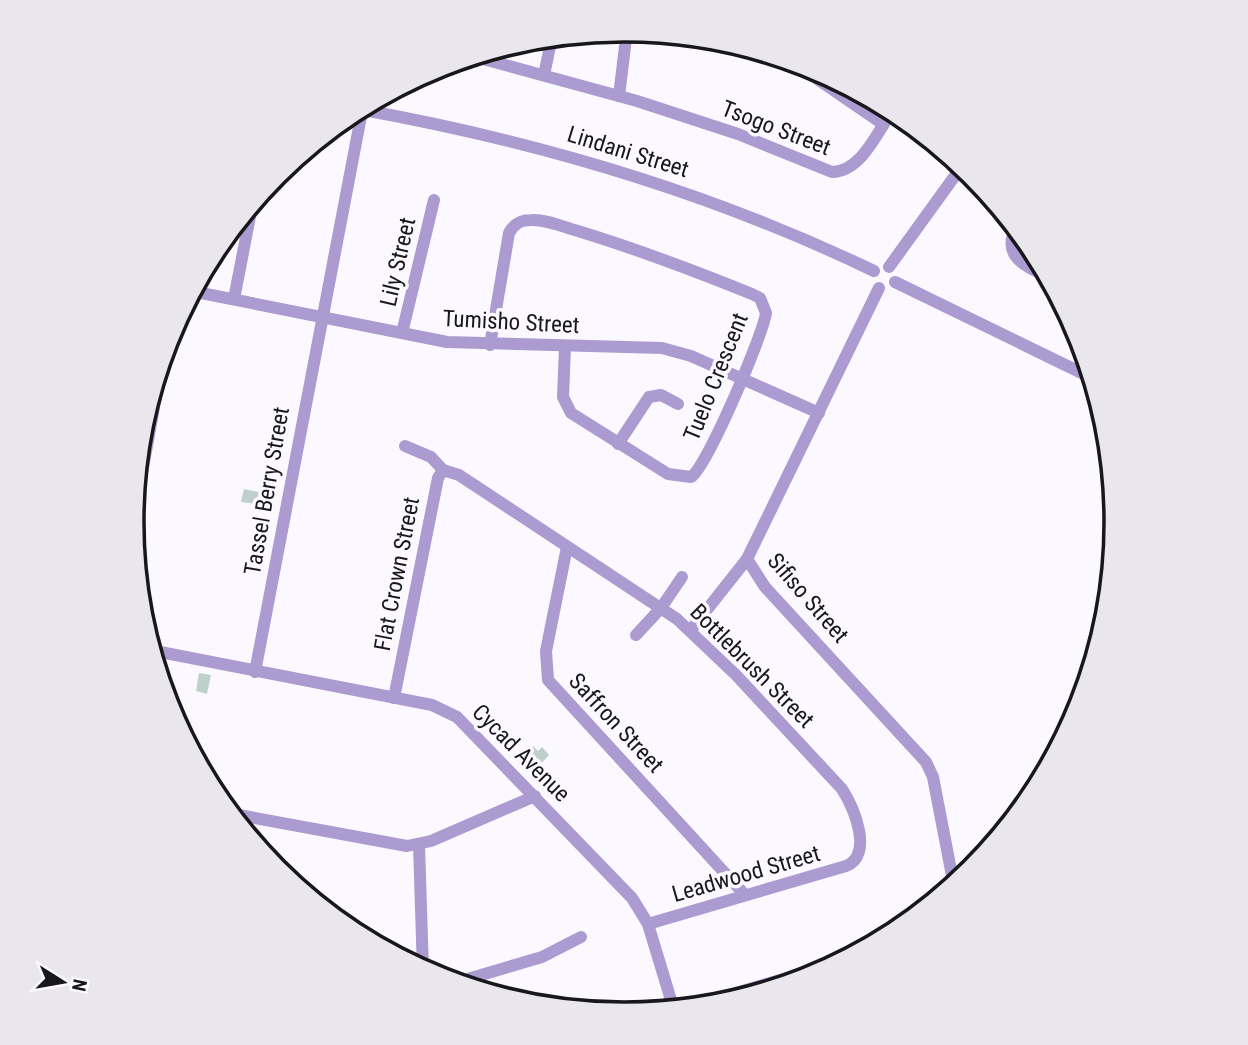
<svg xmlns="http://www.w3.org/2000/svg" width="1248" height="1045" font-family="'Roboto Condensed',sans-serif">
<rect width="100%" height="100%" fill="#fbf9ff"/>
<g fill="#bfcfca">
<path d="M244,489L259,492L256,504L241,502Z"/>
<path d="M199,673L211,675L207,694L196,691Z"/>
<path d="M533,746L538,751L542,747L549,755L536,769L523,756Z"/>
</g>
<g fill="none" stroke-linecap="round" stroke-linejoin="round">
<g stroke="#ab9bd0" stroke-width="12">
<path d="M472,56L637,101L738,134L832,172C862,171 877,132 893,110"/>
<path d="M791,61L883,124"/>
<path d="M544,75L552,37"/>
<path d="M619,96L627,30"/>
<path d="M358,109C537,141 710,192 874,271"/>
<path d="M1016,227C1001,257 1026,266 1049,278"/>
<path d="M889,267L962,166"/>
<path d="M895,282L1092,378"/>
<path d="M879,288L747,559L765,587L926,762L933,777L954,886"/>
<path d="M191,291L447,342L662,348L691,356L819,413"/>
<path d="M234,299L253,201"/>
<path d="M402,333L434,200"/>
<path d="M490,345L509,233C514,224 520,220 531,220C546,219 563,227 578,231C637,249 695,271 752,294L760,298L766,313C763,335 707,467 691,477L668,474L571,413L563,397L565,347"/>
<path d="M618,444L649,397L661,395L678,404"/>
<path d="M405,446L431,457L443,470"/>
<path d="M132,529L156,396L154,383"/>
<path d="M567,547L546,651L548,680L745,895"/>
<path d="M690,631L747,559"/>
<path d="M636,635L661,608L682,577"/>
<path d="M150,650L432,705L457,717L632,898L648,924L674,1010"/>
<path d="M255,672L363,106"/>
<path d="M394,698L438,478L443,470L459,475L677,619L736,675L842,789C854,808 874,855 846,866L648,924"/>
<path d="M228,813L407,846L431,841L535,796"/>
<path d="M419,845L423,971"/>
<path d="M454,983L542,957L581,937"/>
<path d="M677,1010L842,962"/>
</g>
</g>
<g text-anchor="middle" dominant-baseline="central" stroke-width="7" stroke-linejoin="round" paint-order="stroke">
<g font-size="23" fill="#18171b" stroke="#fbf9ff">
<text transform="translate(776 128) rotate(21)">Tsogo Street</text>
<text transform="translate(628 152) rotate(17)">Lindani Street</text>
<text transform="translate(398 262) rotate(-77)">Lily Street</text>
<text transform="translate(511 322) rotate(3)">Tumisho Street</text>
<text transform="translate(716 377) rotate(-68)">Tuelo Crescent</text>
<text transform="translate(267 491) rotate(-80)">Tassel Berry Street</text>
<text transform="translate(397 574) rotate(-79)">Flat Crown Street</text>
<text transform="translate(808 598) rotate(49)">Sifiso Street</text>
<text transform="translate(752 666) rotate(45)">Bottlebrush Street</text>
<text transform="translate(616 723) rotate(47)">Saffron Street</text>
<text transform="translate(521 753) rotate(45)">Cycad Avenue</text>
<text transform="translate(746 874) rotate(-16)">Leadwood Street</text>
</g>
</g>
<path d="M0 0H1248V1045H0ZM144 522a480 480 0 1 1 960 0a480 480 0 1 1-960 0Z" fill="#e9e7ed" fill-rule="evenodd"/>
<path fill="none" stroke="#18171b" stroke-width="3.5" d="M144 522a480 480 0 1 1 960 0a480 480 0 1 1-960 0Z"/>
<g transform="translate(63 982) rotate(101)" stroke="#fbf9ff" stroke-width="5" paint-order="stroke">
<path d="M0-5L12 26L0 18L-12 26Z" fill="#18171b"/>
<text y="-10" font-size="19" font-weight="bold" text-anchor="middle" fill="#18171b">N</text>
</g>
</svg>
